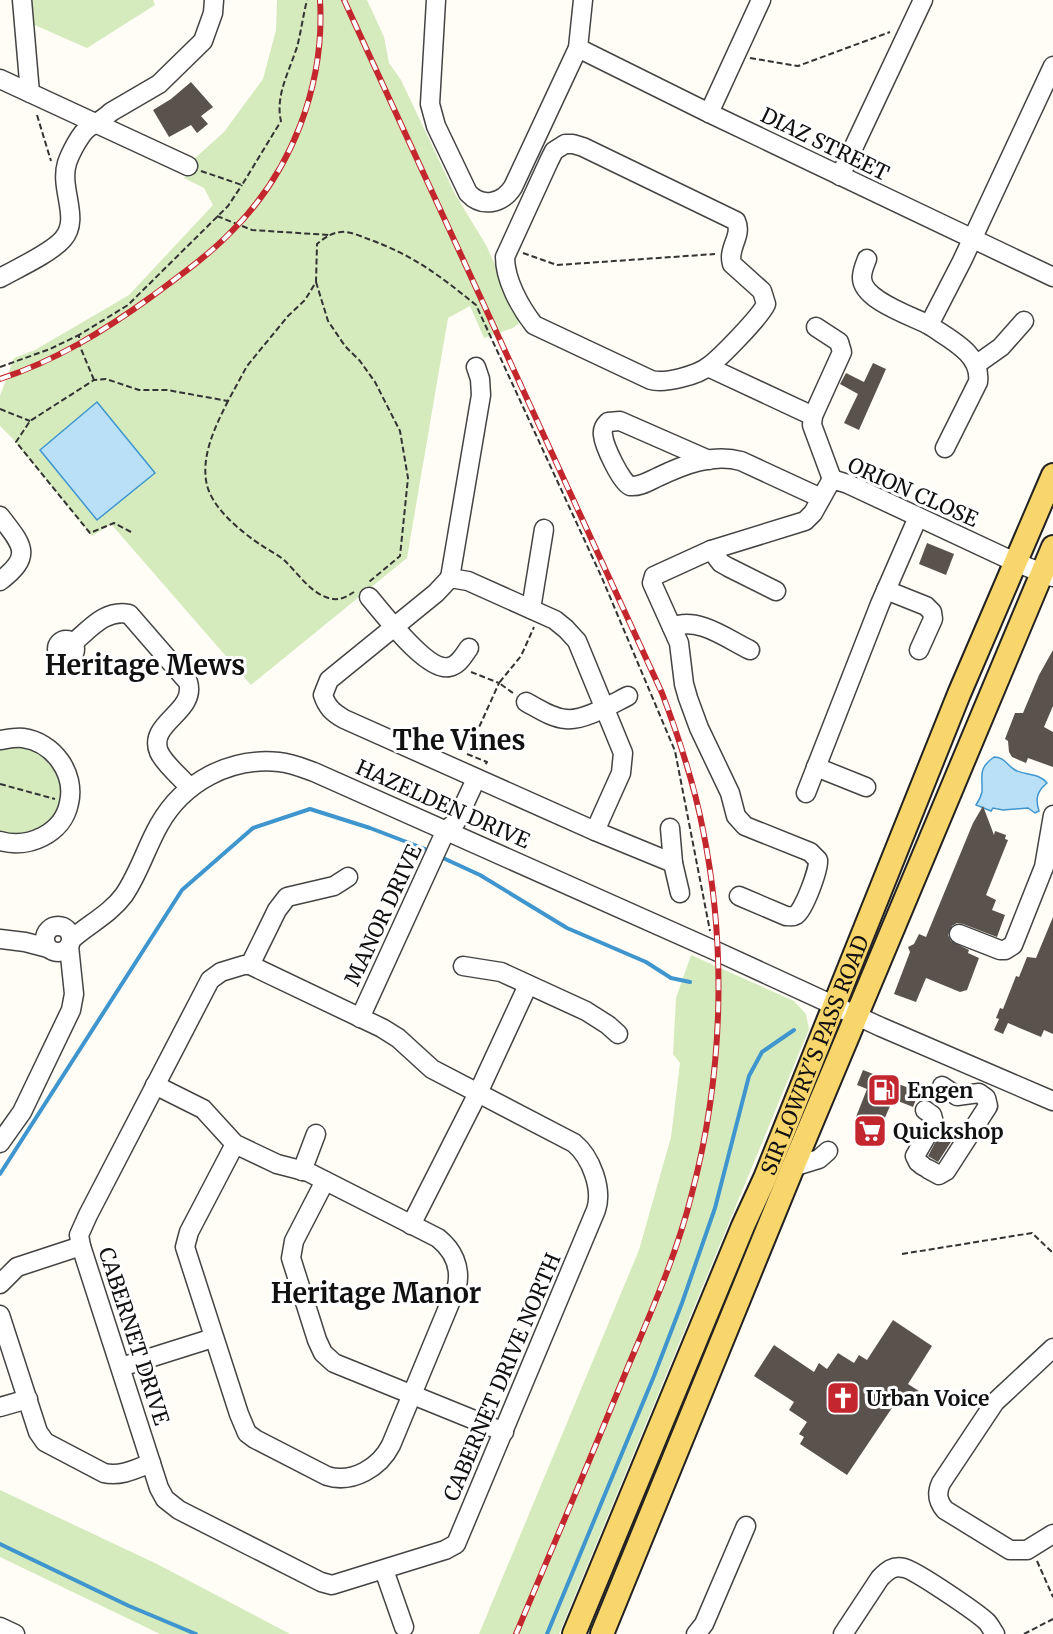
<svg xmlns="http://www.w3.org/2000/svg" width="1053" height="1634" font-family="Merriweather,serif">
<rect width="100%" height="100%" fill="#fffdf5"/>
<g fill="#d5ebbd">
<path d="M28,0H153L155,5L87,48L30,23Z"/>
<path d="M277,0H367L384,37L389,63L401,80L455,194L486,245L521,322L513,328L484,338L470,306L448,318L407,558L251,685L111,524L92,536L14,440L0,426V396L14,358L35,350L129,295L213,205L204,188L184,178L194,159L224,132L263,79L276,30Z"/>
<path d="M22,739L64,769L65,823L0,844V743Z"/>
<path d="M691,955L794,1001L806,1014L809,1029L559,1634H479L639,1250L671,1137L680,1063L673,1054L676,998Z"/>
<path d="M0,1490L157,1564L290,1634H160L0,1557Z"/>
</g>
<g fill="#b9e0f7" stroke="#3f96cf" stroke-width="1.5">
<path d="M97,402L155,473L97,520L40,450Z"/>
<path d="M994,757C1004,757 1007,765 1015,770C1026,776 1038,772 1047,783C1037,791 1035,799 1039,811L1035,813L1028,808L1003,810L993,808L991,811L976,805C978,802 981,796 982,792C983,776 977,769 994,757Z"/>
</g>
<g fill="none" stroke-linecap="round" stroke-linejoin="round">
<g stroke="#3f96cf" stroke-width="4">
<path d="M443,858L480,875L567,928L646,962L671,978L690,982"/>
<path d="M0,1174L182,890L253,828L310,809L370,828L425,849"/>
<path d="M0,1544L129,1606L196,1634"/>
<path d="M547,1634L654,1376L682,1303L715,1208L749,1076L762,1052L794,1030"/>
</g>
</g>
<g fill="#5a524d">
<path d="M191,82L213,107L201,116L208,124L197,133L191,125L169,137L153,110L171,99Z"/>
<path d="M873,363L886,369L859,430L844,423L858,394L840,384L846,373L864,382Z"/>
<path d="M927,543L954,554L946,575L919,564Z"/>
<path d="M1053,650V706L1044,727L1053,732V767L1028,758L1026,763L1012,757L1009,752L1008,741L1005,739L1015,713H1023L1039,675Z"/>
<path d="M983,806L994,835L995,831L1006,835L1005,839L1008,840L986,895L996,900L992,910L1005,915L997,937L963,924L957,923L952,926L948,935L951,941L969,950L968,953L979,958L967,990L960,992L926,978L916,1002L894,994L910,952L908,947L914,944L919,934L926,937L973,823Z"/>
<path d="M1053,917V1034L1044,1030L1041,1037L1008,1023L1003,1034L994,1030L999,1019L996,1018L1000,1008L1003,1009L1016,976L1019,977L1027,957L1036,958Z"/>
<path d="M863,1070L919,1092L913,1107L893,1099L881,1127L856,1117L867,1089L857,1085Z"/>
<path d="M944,1126L956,1134L938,1162L928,1156Z"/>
<path d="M893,1320L932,1346L908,1384L922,1393L916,1402L902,1393L847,1475L800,1444L804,1437L799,1434L807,1422L789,1410L794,1402L754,1376L774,1345L814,1372L819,1363L827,1369L838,1353L854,1363L859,1355L867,1360Z"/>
</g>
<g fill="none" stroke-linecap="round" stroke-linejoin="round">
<defs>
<g id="minor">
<path d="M22,0L30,93"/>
<path d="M436,0L430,104L436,126L468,193C482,208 502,204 513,187L578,48L583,0"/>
<path d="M578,48L709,113L1053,277"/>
<path d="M0,79L188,166"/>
<path d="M709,113L761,0"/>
<path d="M565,144H573L583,147L736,221C743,236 727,248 732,264L762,291L766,304C761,316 721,357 709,366C698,375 665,384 651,380L534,325C520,307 505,280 505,257L549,161L554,151Z"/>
<path d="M840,176L923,0"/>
<path d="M867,259C865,264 862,271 862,277C861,300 912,316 929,325"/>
<path d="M0,278C16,269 51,253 63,239C81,219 59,189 67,163C70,154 80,134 88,128C96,123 104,119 111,112L159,84L203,41L213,13L214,0"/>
<path d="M816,327L839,342L842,352L813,416L812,425L832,479"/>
<path d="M977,364L1001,347L1024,321"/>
<path d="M708,367L813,416"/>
<path d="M945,448L978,382C982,354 949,339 929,325L962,261L1053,66"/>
<path d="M709,460L620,421L608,422C604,426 602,429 603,435C604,446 621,482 630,486C640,487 649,481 658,477C683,465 713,453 741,461L821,498"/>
<path d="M0,516C22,545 34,555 0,581"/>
<path d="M711,550L721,563L728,567L776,591"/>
<path d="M450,578L468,581L555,620L566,629L577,641L623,753L621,773L595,831L344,719C332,712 327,707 323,695L329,680L436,593Z"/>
<path d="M450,578L481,395L480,379L476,367"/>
<path d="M886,590L926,606L932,612L933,619L919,650"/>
<path d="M369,597C383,613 427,672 449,667C459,665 463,656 469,648"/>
<path d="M531,609L544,529"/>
<path d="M672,627C698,616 727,639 750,650"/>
<circle cx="66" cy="649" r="9"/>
<path d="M73,643C90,629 105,609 129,614L188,682C197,712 147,723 159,752C165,765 181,777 190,788"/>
<path d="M526,702C539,709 552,718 566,719C584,721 612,704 628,696"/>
<path d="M0,740C7,739 16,737 23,738C53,742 76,773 69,803C63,834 28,849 0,841"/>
<path d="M816,767L866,787"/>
<path d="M806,793L880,604L918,517"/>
<path d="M670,828L673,863"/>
<path d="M595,831L673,863L680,893"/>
<path d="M739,896L786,916C791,916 793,917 796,915C804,910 819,869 818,860L810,852L745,826L736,816L730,793L699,728L688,698L684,684L679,643L652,583L654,576L711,550L805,521L813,513L832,479L848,484L1017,563L1053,577"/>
<circle cx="58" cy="939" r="13"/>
<path d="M959,934L1000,950H1005L1013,945L1044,867L1053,815"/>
<path d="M0,939L25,942L48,948"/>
<path d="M72,939C89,924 110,914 124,895C139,873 146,848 159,825C183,782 230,757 279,762C291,763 303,768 314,772L718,952L881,1027L1053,1101"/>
<path d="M244,965H250L382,1028L398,1038L432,1069L574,1143C591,1157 603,1189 596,1210L456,1544L445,1550L332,1585L321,1582L179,1510L165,1499L159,1488L81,1246L79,1235L88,1215L210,980L221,972Z"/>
<path d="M250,965L277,910L287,897L334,886L348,877"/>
<path d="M463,966L501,972L586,1011L608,1025L618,1034"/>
<path d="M360,1018L446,830L456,822L476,779"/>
<path d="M155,1085L203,1109L235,1144L277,1164L308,1172L438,1238C453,1250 461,1267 457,1286L391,1445C380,1467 353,1484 327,1476L255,1439L247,1433L239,1414L185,1247L189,1232L235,1144"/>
<path d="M0,1143L22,1112L71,1010L74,994L69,946"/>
<path d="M923,1166L918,1162L915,1156L934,1123L932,1115L925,1110"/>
<path d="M793,1167L819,1159L828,1151"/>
<path d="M928,1169L939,1175L946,1171L988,1106L986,1098L979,1093L957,1096L942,1086"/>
<path d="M302,1171L316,1134"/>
<path d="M325,1181L294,1241L291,1258L317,1340L323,1353L334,1363L504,1432"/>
<path d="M411,1225L478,1093L528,985"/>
<path d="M0,1284L17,1267L81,1246"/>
<path d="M0,1315L38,1432L45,1442L104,1473C120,1477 136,1469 151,1463"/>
<path d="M1053,1348L995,1402L941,1483C936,1494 938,1502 945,1510L1010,1550H1027L1053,1534"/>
<path d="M121,1367L213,1338"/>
<path d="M0,1407L28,1399"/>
<path d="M384,1570L404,1627"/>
<path d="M0,1627L15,1634"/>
<path d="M696,1634L704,1624L746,1526"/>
<path d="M843,1634L880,1578C887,1571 893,1565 904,1568C915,1570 978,1613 987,1622C990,1625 992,1630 995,1634"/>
</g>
<g id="major">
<path id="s1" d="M574,1634L743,1226L765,1178L959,694L1053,475"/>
<path d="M602,1634L793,1167L1053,547"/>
</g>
</defs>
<use href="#minor" stroke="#444" stroke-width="21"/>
<use href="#major" stroke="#222" stroke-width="26"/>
<g stroke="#333" stroke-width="2" stroke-dasharray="6 3" stroke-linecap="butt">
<path d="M750,58L798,66L890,32"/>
<path d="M37,115L51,161"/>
<path d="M201,171L242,185L281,121C275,96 289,72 297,47C301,32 303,16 307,0"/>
<path d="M217,216L252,230L329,235"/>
<path d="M523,253L557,265L715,254"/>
<path d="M316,282L328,321L345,346L360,361L375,382L400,431L408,478L400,556L369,582"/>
<path d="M0,367L50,349L79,335"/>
<path d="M94,380L79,344V335L128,305L228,206L242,185"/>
<path d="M228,401C216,425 202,453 206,480C209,506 240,531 261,545C268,550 277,554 284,560C298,573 312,596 333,599C341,600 348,596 354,592"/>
<path d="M0,409L30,421"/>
<path d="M131,532L114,523L90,533L16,442L30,421L94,380L106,379L139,390H167L228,401L247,366L288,316L305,300L316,282L317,244C324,238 331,233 341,232C350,231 360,236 368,239C413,255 439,275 476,305L602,578L675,751L710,931"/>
<path d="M471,672L499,683L467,754L487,762L485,765"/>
<path d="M513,693L499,683L521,656L534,627"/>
<path d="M0,784L55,799"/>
<path d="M902,1254L1032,1233L1053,1253"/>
<path d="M1037,1561L1053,1597"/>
<path d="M1024,1634L1053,1619"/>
</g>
<use href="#minor" stroke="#fff" stroke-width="18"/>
<use href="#major" stroke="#f9d66b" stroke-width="22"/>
<defs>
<g id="rail">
<path d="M344,0L662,693C679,738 694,783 703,830C727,949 723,1075 692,1193C677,1254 651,1312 627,1369C591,1458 553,1546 516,1634"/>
<path d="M0,379C55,361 104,331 151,297C179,276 208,256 232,231C292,171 325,85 320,0"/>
</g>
</defs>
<use href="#rail" stroke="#c4262e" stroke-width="6"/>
<use href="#rail" stroke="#fff" stroke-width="4" stroke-dasharray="11" stroke-linecap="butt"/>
</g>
<defs>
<symbol id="fuel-square" viewBox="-11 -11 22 22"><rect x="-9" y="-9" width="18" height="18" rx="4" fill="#c4262e" stroke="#fff"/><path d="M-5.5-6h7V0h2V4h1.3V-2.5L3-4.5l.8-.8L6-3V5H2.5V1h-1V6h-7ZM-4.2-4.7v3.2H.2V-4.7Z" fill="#fff"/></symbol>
<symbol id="supermarket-square" viewBox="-11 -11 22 22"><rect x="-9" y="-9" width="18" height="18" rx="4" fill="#c4262e" stroke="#fff"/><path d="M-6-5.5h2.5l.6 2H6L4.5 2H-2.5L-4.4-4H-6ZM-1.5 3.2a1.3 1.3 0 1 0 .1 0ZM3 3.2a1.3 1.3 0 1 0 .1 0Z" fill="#fff"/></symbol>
<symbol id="church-square" viewBox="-11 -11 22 22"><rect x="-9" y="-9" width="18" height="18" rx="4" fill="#c4262e" stroke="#fff"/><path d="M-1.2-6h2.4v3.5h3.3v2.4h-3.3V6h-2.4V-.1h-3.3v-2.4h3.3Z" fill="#fff"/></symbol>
</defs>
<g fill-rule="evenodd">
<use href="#fuel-square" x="865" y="1071" width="38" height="38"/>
<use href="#supermarket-square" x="851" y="1112" width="38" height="38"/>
<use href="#church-square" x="824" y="1379" width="38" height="38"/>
</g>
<g text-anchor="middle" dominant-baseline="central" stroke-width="6" stroke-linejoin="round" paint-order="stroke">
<g font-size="21" fill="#111" stroke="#fff">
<text transform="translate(825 144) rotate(26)">DIAZ STREET</text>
<text transform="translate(913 492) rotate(24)">ORION CLOSE</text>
<text transform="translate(443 804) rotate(24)">HAZELDEN DRIVE</text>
<text transform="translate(383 915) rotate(-65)">MANOR DRIVE</text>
<text stroke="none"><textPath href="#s1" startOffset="627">SIR LOWRY'S PASS ROAD</textPath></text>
<text transform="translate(134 1336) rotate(72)">CABERNET DRIVE</text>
<text transform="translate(502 1377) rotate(-67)">CABERNET DRIVE NORTH</text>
</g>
<g font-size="21" font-weight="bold" fill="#111" stroke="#fff" text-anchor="start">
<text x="907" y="1090">Engen</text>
<text x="893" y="1131">Quickshop</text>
<text x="866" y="1398">Urban Voice</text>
</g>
<g font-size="27" font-weight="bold" fill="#111" stroke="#fff">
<text x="145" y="665">Heritage Mews</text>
<text x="459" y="740">The Vines</text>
<text x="376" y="1293">Heritage Manor</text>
</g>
</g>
</svg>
